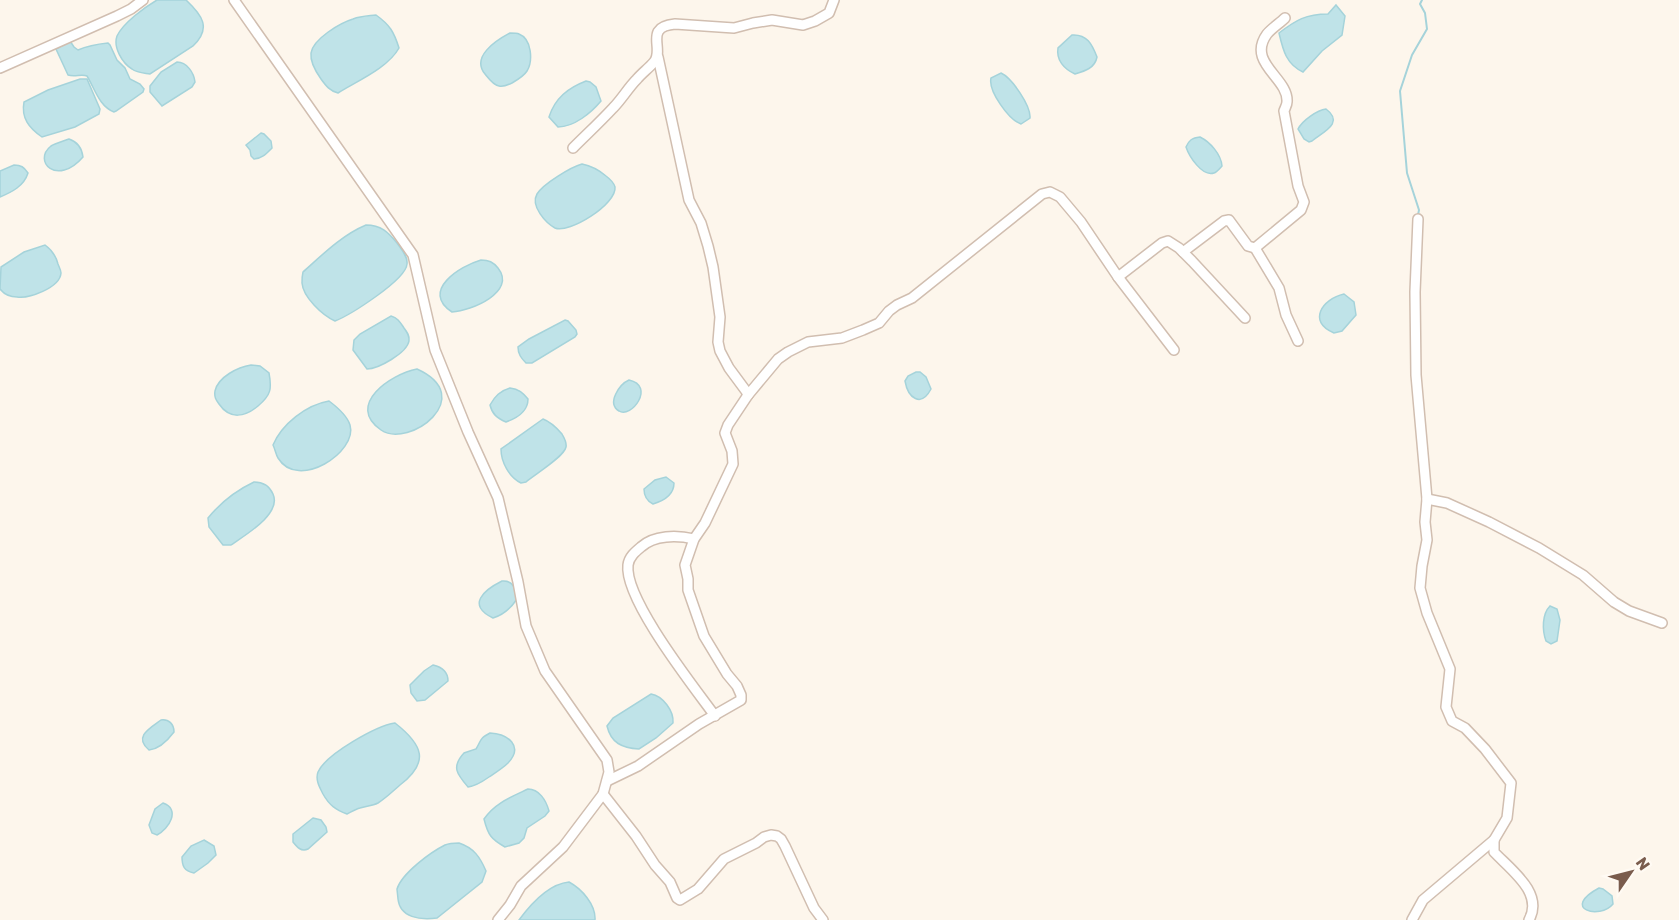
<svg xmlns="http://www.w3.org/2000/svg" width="1679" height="920" font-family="Rubik,sans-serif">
<rect width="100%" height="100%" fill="#fdf6ec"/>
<g fill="#bfe3e8" stroke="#a5d3da" stroke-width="1.5">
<path d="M157,0H186C202,15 212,28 193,46L150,74C144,73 137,73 132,69C122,63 113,47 117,36C123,23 145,7 157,0Z"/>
<path d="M1336,5L1345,16L1342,35L1322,51L1303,72C1286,64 1283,50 1279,33C1296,20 1306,14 1328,14Z"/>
<path d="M376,15C390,25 394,32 399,48C388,68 357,81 338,93C330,91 326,86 321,79C316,72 310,62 311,53C313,39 340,23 353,19C361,16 368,16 376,15Z"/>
<path d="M510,33C511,33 517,33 519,34C532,39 533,61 527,71C524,76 517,80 512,83C508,85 504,87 499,86C493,85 489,79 485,74C471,57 495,41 510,33Z"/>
<path d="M1072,35C1087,34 1092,44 1097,57C1095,68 1085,71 1075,74C1064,69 1056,60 1058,48Z"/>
<path d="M70,41L74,47L78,50C87,46 98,44 108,43L110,45L117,60L125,68L130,79L140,84L144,89L143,92L116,111L114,112C99,106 95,89 87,76C82,74 74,77 68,75L56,49Z"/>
<path d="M177,62C187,62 194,73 195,82L192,87L162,106L150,92V86L161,72Z"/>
<path d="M1001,73C1012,78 1031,106 1030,118L1021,124C1009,120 988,91 991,78Z"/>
<path d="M80,79H87L100,109L99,114L75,127L42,137C29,128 21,118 24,102L48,90Z"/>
<path d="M586,81L590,82L596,87L601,101C591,113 574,127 558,127L549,117C555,98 568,88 586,81Z"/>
<path d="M1326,109C1345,123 1323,132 1312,141L1309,142L1304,139L1298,129C1302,121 1317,110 1326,109Z"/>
<path d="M261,133L264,134L271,141L272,148C267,153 262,159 254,159L251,156L250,150L246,145Z"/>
<path d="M1200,137C1210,142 1221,154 1222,166C1220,168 1217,172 1214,173C1202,177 1189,156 1186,147C1189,140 1192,138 1200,137Z"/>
<path d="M69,139C78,142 82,149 83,157C57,187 32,161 51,146C56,143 64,141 69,139Z"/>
<path d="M582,164C592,166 599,170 606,176C610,179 614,183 615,187C617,204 569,234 555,228C546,223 530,206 537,194C543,184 571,167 582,164Z"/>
<path d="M14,165C21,165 24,167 28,173C24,186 12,192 0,197V171Z"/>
<path d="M366,225C381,225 388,232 397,243C401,249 408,256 407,264C406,280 350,315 335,321C322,315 303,297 302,283C302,279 302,276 303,272C322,255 342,235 366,225Z"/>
<path d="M45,245C52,250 56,256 58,264C59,267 61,270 61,273C60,288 28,299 17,297C10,297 4,294 0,289L1,267L24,252Z"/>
<path d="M481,260C489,260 493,262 498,268C517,292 471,311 452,312C420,291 460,266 481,260Z"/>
<path d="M1344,294L1354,302L1356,315L1342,331L1334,333C1307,322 1322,299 1344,294Z"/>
<path d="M391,316C398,318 400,322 404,328C407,332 410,336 409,341C407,353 378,369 367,369L353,350L354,340L360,334Z"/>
<path d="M565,320L568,321L576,330L577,334L575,337L532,363H526C521,358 518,354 518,347L529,339Z"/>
<path d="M251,365L260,366L269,373C272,389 271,395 258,406C245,417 230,420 219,404C216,400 214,397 215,391C218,377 238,367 251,365Z"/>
<path d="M417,369C479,397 409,449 381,430C345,405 391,374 417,369Z"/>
<path d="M916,372H920L926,377L931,389C921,408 908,398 905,381L908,376Z"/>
<path d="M629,380C656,386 631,419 619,411C606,403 620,384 629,380Z"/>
<path d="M510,388C519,389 523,393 528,399C528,412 517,418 506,422C497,418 492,414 490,405C495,396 500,391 510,388Z"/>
<path d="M329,401C337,407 347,415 350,425C358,452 298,491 278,458C276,455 275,449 273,445C282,424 306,405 329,401Z"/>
<path d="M543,419C551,422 556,427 562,434C564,438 567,442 566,447C564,457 534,475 526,482L521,483C509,477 501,462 501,449Z"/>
<path d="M666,477L674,483C674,495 663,501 653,504C647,501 644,496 644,489L655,480Z"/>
<path d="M254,482C262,482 269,485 273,494C282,514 245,535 231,545H223L209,527L208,518C221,502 235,491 254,482Z"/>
<path d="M502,581C514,580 516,590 517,599C511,608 503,615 493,618C466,605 484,590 502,581Z"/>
<path d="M1550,606L1557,609L1560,620L1557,641L1551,644L1546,641C1542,630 1542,614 1550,606Z"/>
<path d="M433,665C442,667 448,672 448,681L425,700L417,701L411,693L410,685L424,671Z"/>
<path d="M651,694C663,696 674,711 673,723L656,738L639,749C622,748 611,743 607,726L613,718Z"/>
<path d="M161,720C169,719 174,724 174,732C168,740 159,749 149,750C133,737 150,728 161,720Z"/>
<path d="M395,723C423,745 430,762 400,785C393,791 386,798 378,803C372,806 366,806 360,808C356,809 351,812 347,814C336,810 329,805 323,794C320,788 315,780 318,772C326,754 376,726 395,723Z"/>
<path d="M490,733C508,734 524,746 508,763C503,768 495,773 489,777C482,782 476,786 468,787C457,774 451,767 464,753L476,749C482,739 479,739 490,733Z"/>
<path d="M528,789C539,789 546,800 549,811L545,816L527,828L524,838L519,843L505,847C491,839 488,835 484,819C495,803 511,797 528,789Z"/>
<path d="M163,803C181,809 169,829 157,835L152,833L149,825L155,809Z"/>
<path d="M313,818L321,820L326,827L327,832L308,849C301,852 297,847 293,842V834Z"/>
<path d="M204,840L214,846L216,855L208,863L194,873C184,871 182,866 182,857L191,846Z"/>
<path d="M459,843C474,848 480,857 486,871L482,882L437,918C420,920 400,918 398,899C398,898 397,890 397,889C402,873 431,852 445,845C450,843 454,843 459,843Z"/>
<path d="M569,882C582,889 596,905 595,920H519C530,905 549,884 569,882Z"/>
<path d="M1599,888L1603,889L1612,896L1613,904C1600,920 1560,909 1599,888Z"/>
</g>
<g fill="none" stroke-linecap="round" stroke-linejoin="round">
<path stroke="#a5d3da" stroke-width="2" d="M1418,215L1419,210L1407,173L1400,91L1412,55L1427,29L1425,13L1420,4L1422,0"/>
<defs>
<g id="minor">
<path d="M234,0L413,255L435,350L468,432L498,498L518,582L526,626L545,671L607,760L609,772L603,794L563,847L521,886L510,905L498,920"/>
<path d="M0,68L117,16L131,9L143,0"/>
<path d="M573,148C586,135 600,122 613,108C622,99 628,88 637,79C642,73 649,68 654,62C665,49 643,27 675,24L734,28L753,23L772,20L803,25L815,21L829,13L834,0"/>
<path d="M1255,248L1279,288L1286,315L1298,341"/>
<path d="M1183,252L1224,221L1229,220L1248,246L1255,248L1301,210L1304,202L1298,186L1284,111C1285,108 1287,105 1287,102C1289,78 1246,63 1267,34C1272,28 1280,23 1285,18"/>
<path d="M1118,277L1162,243L1168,241L1179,248L1192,261L1245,318"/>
<path d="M748,395L778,359L788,352L808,342L842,338L863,330L879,323L889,311L897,305L912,298L1042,194L1050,192L1060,197L1081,222L1118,277L1174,350"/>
<path d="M1427,499L1447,503L1489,522L1539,548L1583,575L1614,602L1629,611L1662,623"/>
<path d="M694,539C677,535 654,535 641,547C635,552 629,557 628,565C624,599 694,687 715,716"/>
<path d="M607,781L638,766L699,724L741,700V695L737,686L727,674L704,636L688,590V579L685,565L694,539L705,523L733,464L732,451L725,433L728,425L748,395L746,391L729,368L720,351L718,342L720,317L713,267L708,246L701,223L689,200L658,57"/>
<path d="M603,794L636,836L655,865L670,882L677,898L680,900L698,889L724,859L756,843L764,837L771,835L777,836L781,839L785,846L814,908L823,920"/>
<path d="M1494,840V852C1511,870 1544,893 1529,920"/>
<path d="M1412,920L1423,900L1494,840L1507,818L1511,783L1485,749L1465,728L1452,721L1446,707L1450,669L1427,613L1420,588L1422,566L1427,540L1425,522L1427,499L1416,375L1415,292L1418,219"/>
</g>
</defs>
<use href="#minor" stroke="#d1beb0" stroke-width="12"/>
<use href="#minor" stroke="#fff" stroke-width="9"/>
</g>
<g transform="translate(1631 872) rotate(55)" stroke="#fffaf3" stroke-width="4.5" paint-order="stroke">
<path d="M0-4.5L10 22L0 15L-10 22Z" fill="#7a5c4d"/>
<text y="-9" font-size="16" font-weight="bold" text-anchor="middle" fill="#7a5c4d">N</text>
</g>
</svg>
